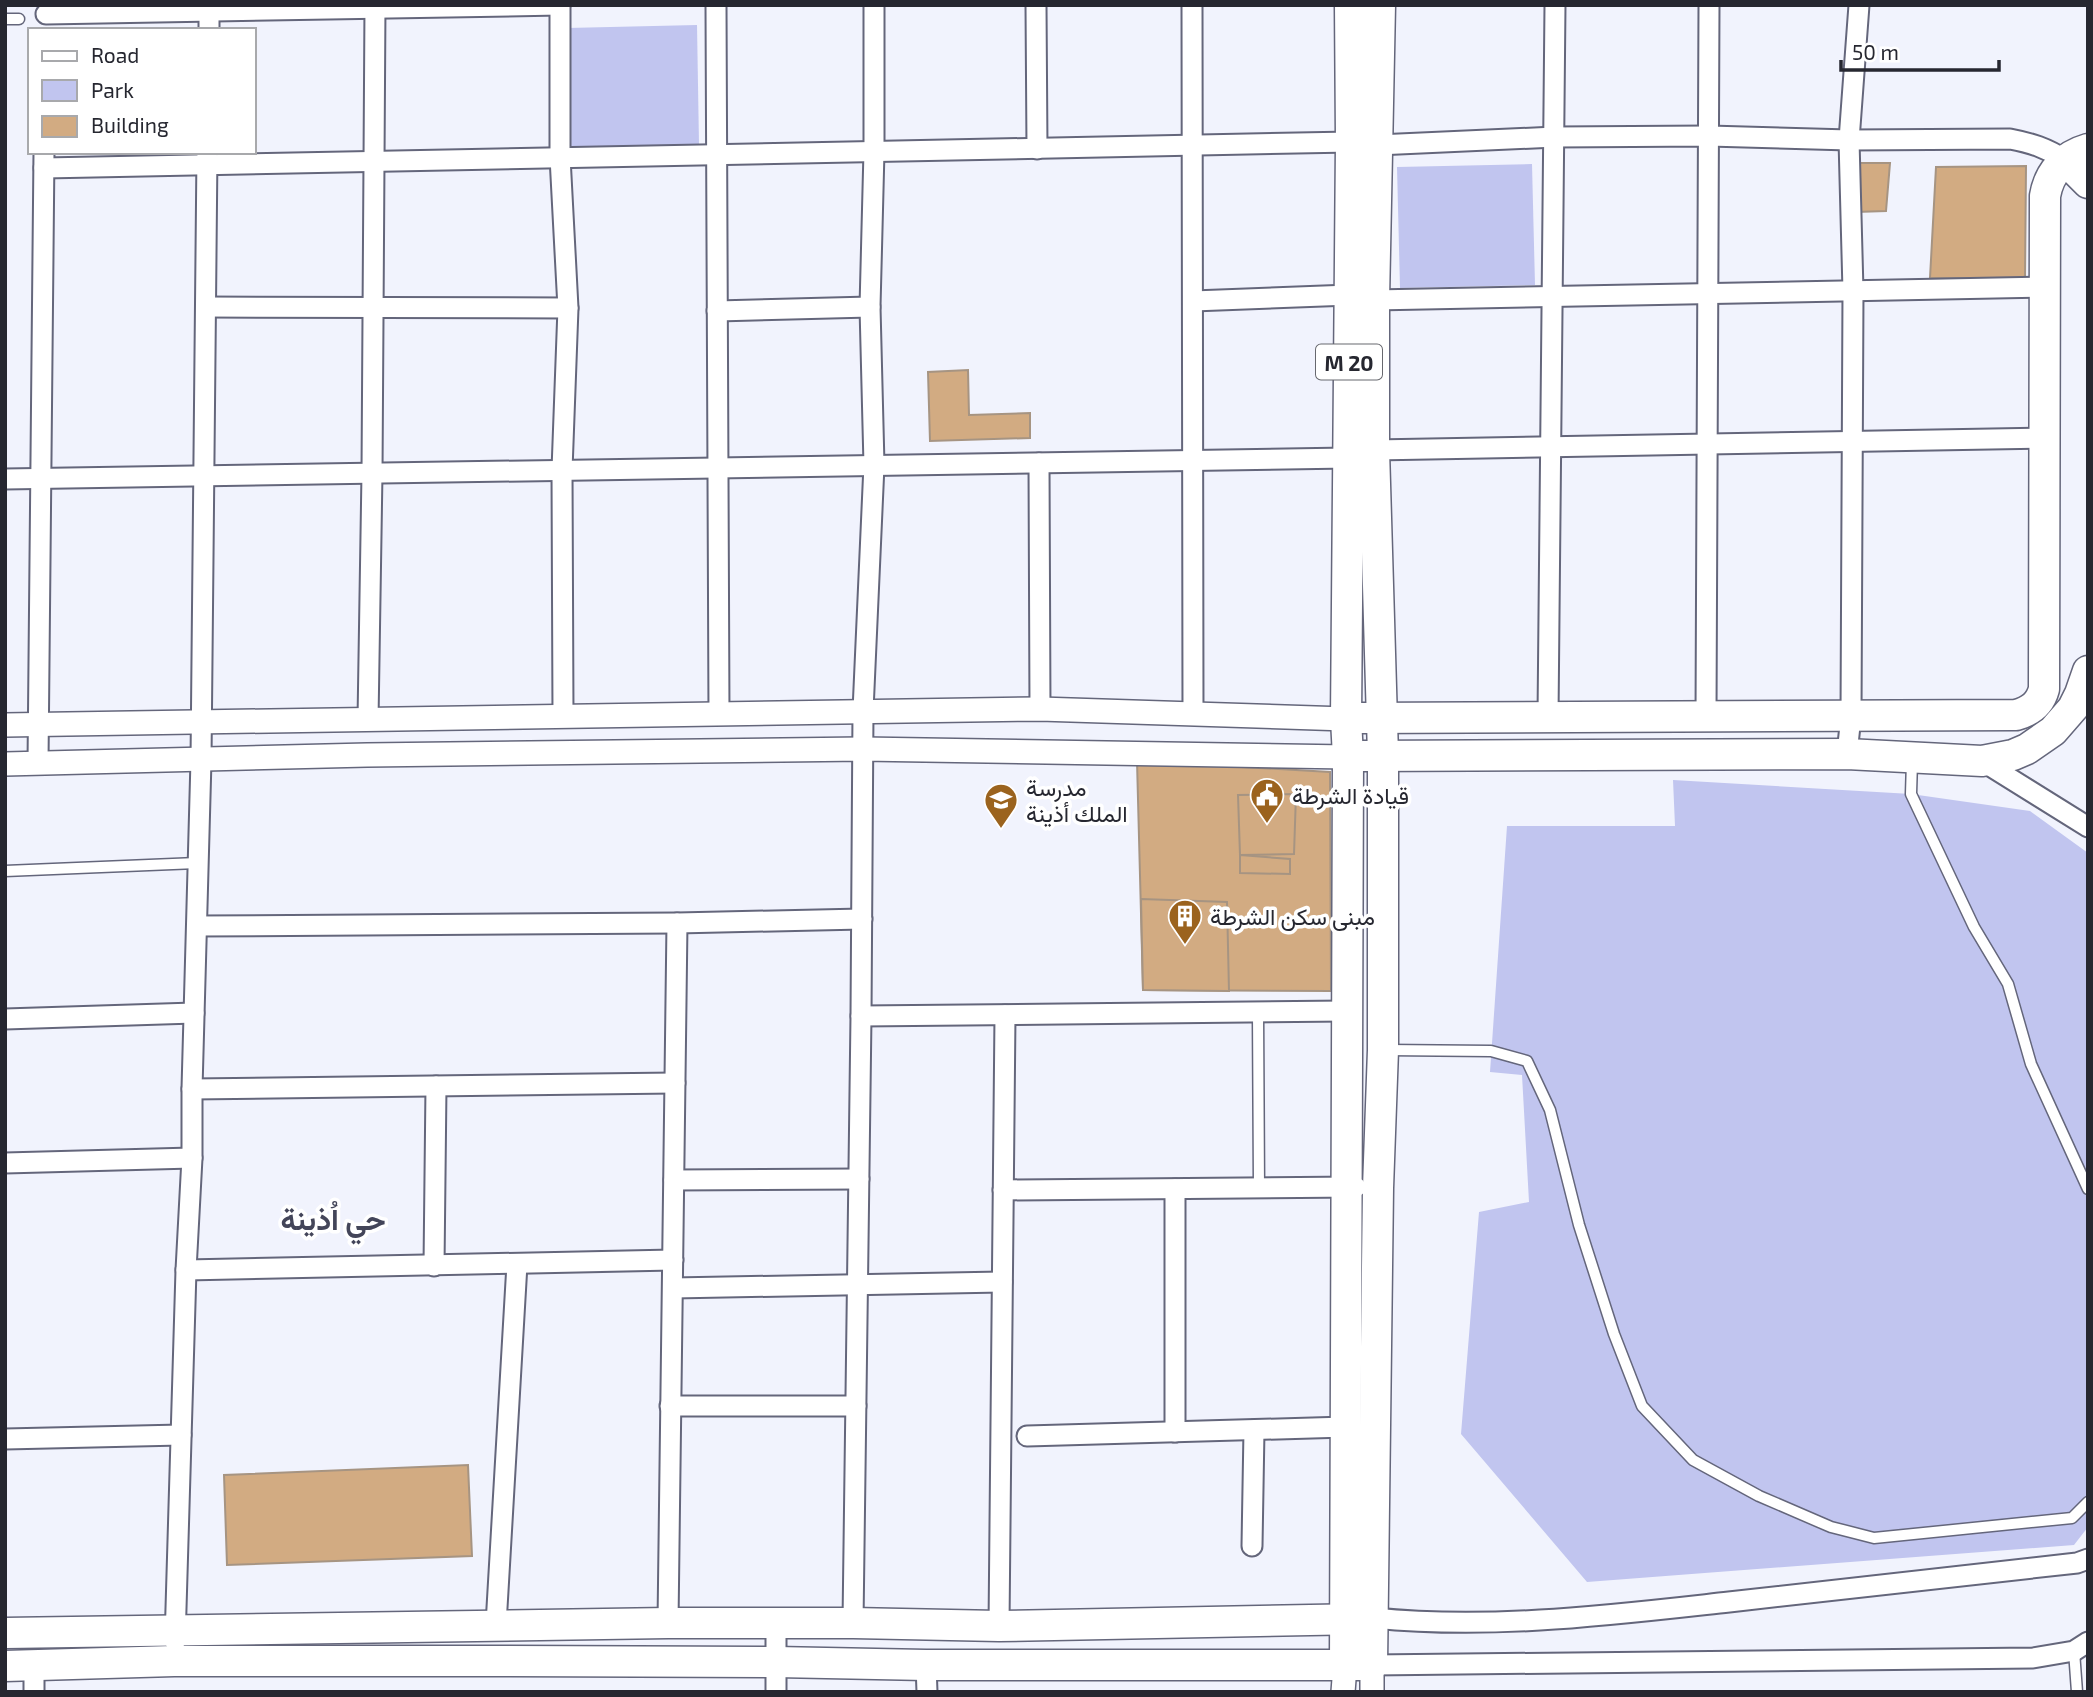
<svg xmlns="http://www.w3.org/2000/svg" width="2093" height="1697" font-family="'Exo 2',Vazirmatn,sans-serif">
<rect width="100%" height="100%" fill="#f1f3fd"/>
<g fill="#c1c5ef">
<path d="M697,25L699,145L569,148L567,28Z"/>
<path d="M1532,164L1535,285L1400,288L1397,167Z"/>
<path d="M1673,780L1911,794L2030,811L2088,853V1527L2074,1545L1587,1582L1461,1434L1479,1212L1529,1202L1522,1075L1490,1072L1507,826H1675Z"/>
</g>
<g fill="#d2ab82" stroke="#a69482" stroke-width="2">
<path d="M1857,163H1890L1886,211L1856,212Z"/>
<path d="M2026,166L2025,279L1930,278L1936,167Z"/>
<path d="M968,370L969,415L1030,413V438L930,441L928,372Z"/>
<path d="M1137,761L1330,772L1331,991L1143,990Z"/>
<path d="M1296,794L1294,854L1240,855L1238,795Z"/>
<path d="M1240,855L1290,859V874L1240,873Z"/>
<path d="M1141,899L1227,902L1229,991L1143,990Z"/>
<path d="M468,1465L472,1556L227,1565L224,1475Z"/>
</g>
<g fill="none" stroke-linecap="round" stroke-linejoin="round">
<defs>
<g id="service">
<path d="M5,19H19"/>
<path d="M1912,761L1911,794L1974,927L2008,984L2031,1064L2088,1189"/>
<path d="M5,871L197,863"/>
<path d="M1258,1013L1259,1188"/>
<path d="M1386,1050L1491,1051L1527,1061L1550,1110L1579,1225L1614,1334L1642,1406L1693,1460L1759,1496L1831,1527L1874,1538L2072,1518L2088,1502"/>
<path d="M2074,1651L2077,1692"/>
</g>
<g id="minor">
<path d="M560,5V157L568,308L562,470L563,716"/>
<path d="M716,5L719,713"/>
<path d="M1036,5L1037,149"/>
<path d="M1192,5L1193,714"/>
<path d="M46,14L560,5"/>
<path d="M209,30V5"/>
<path d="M1377,145L1555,137L1709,136L1849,140L2010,139C2031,143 2047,148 2065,160"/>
<path d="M44,168L1351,142"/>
<path d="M1374,300L2045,287"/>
<path d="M1193,301L1350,295"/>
<path d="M206,307L568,308"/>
<path d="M717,311L870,307"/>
<path d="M1374,450L2045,438"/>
<path d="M1039,463L1040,709"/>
<path d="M5,479L1348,458"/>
<path d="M1706,716L1709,5"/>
<path d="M1548,717L1555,5"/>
<path d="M368,720L372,473L375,5"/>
<path d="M1847,754L1851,716L1853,291L1849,140L1859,5"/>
<path d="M1982,761L2088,827"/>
<path d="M38,763L44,152"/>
<path d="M197,926L677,923L862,919"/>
<path d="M861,1016L1346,1011"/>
<path d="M5,1019L194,1013"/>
<path d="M192,1089L675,1083"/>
<path d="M5,1163L192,1158"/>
<path d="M674,1180L859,1179"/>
<path d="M1003,1190L1356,1187"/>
<path d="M434,1266L436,1086"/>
<path d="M186,1270L673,1260"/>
<path d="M673,1288L1002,1282"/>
<path d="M670,1406H856"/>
<path d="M1175,1432V1189"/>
<path d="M1027,1436L1346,1427"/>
<path d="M5,1439L181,1435"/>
<path d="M1252,1546L1254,1430"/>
<path d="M1374,1618C1492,1630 1611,1615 1729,1602C1845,1589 1961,1576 2077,1563L2088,1559"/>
<path d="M668,1623L677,923"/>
<path d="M853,1623L861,1016L863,711L874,465L870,307L874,151V5"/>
<path d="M496,1625L517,1264"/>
<path d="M776,1625V1692"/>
<path d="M999,1626L1005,1015"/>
<path d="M175,1642L186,1270L192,1158V1089L201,760L207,152"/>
<path d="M926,1665L927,1692"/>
<path d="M1372,1665L2033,1658L2074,1651L2088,1642"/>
<path d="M34,1692V1666"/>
</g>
<g id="tertiary">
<path d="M5,725L1040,709L1346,719"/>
<path d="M5,764L367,755L863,749L1348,757"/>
<path d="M1372,1665V1692"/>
<path d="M1343,1692L1345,1666"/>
</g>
<g id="primary">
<path d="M2065,160L2088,183"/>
<path d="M1361,718L2016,715C2031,711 2040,704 2044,689L2045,196C2049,172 2064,156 2088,149"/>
<path d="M1363,756L1847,754L1982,761L2013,755L2027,749L2053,731L2073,708L2080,694L2088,671"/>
<path d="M5,1633L668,1623H853L999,1626L1364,1619"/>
<path d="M5,1666L174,1661H510L776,1662L926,1665H1372L1378,1188L1383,1050V755L1374,450V300L1380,5"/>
<path d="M1345,1666L1348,757L1346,719L1351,142L1350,5"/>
</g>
</defs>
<use href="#service" stroke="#64667b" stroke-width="13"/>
<use href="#minor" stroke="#64667b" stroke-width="23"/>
<use href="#tertiary" stroke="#64667b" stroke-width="26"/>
<use href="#primary" stroke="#64667b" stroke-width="33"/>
<use href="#service" stroke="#fff" stroke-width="10"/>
<use href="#minor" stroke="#fff" stroke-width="19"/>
<use href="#tertiary" stroke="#fff" stroke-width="23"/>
<use href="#primary" stroke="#fff" stroke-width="30"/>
</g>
<defs>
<symbol id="civic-pin" viewBox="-11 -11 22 30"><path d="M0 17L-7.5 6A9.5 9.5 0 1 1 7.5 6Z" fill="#9b631e" stroke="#fff"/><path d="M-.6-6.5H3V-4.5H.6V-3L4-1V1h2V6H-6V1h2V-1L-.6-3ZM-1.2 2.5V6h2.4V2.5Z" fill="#fff"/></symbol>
<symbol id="school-pin" viewBox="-11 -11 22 30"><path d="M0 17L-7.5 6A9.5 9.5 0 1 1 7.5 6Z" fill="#9b631e" stroke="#fff"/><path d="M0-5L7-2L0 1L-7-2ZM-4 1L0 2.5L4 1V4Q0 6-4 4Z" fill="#fff"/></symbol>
<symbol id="building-pin" viewBox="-11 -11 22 30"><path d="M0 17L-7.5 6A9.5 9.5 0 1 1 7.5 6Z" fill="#9b631e" stroke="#fff"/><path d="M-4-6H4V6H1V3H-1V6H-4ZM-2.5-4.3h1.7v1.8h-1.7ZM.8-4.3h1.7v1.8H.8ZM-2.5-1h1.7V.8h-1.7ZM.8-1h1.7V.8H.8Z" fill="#fff"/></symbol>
</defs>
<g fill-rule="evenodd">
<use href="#civic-pin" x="1248" y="776" width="38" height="52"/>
<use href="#school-pin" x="982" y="781" width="38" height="52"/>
<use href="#building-pin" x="1166" y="897" width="38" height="52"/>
</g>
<g text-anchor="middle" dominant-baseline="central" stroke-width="7" stroke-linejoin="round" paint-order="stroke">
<rect fill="#fff" stroke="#67686e" stroke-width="2" x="1316" y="344.5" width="66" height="35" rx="5"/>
<g font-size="21" font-weight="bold" fill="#262730">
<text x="1349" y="362">M 20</text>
</g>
<g font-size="23" fill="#262730" stroke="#fff" text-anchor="start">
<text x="1026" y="787">مدرسة<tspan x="1026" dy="26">الملك أذينة</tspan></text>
<text x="1292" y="795">قيادة الشرطة</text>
<text x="1210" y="916">مبنى سكن الشرطة</text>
</g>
<g font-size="30" font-weight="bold" fill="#434559" stroke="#fff">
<text x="333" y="1218">حي اُذينة</text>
</g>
</g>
<rect width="2093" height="1697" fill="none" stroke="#262730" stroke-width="14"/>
<rect x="28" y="28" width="228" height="126" fill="#ffffff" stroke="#a8a9ac" stroke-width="2"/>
<rect x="42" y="51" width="35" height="10" fill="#ffffff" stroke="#a8a9ac" stroke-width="2"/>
<text x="91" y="63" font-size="21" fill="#262730">Road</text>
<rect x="42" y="80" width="35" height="21" fill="#c1c5ef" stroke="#a8a9ac" stroke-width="2"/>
<text x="91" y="98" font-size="21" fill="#262730">Park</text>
<rect x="42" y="116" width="35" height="21" fill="#d2ab82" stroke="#a8a9ac" stroke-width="2"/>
<text x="91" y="133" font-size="21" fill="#262730">Building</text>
<path d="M1841 60v10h158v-10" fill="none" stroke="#262730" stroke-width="3.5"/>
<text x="1852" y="60" font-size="21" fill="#262730" stroke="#ffffff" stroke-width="5" paint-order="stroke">50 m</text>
</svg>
